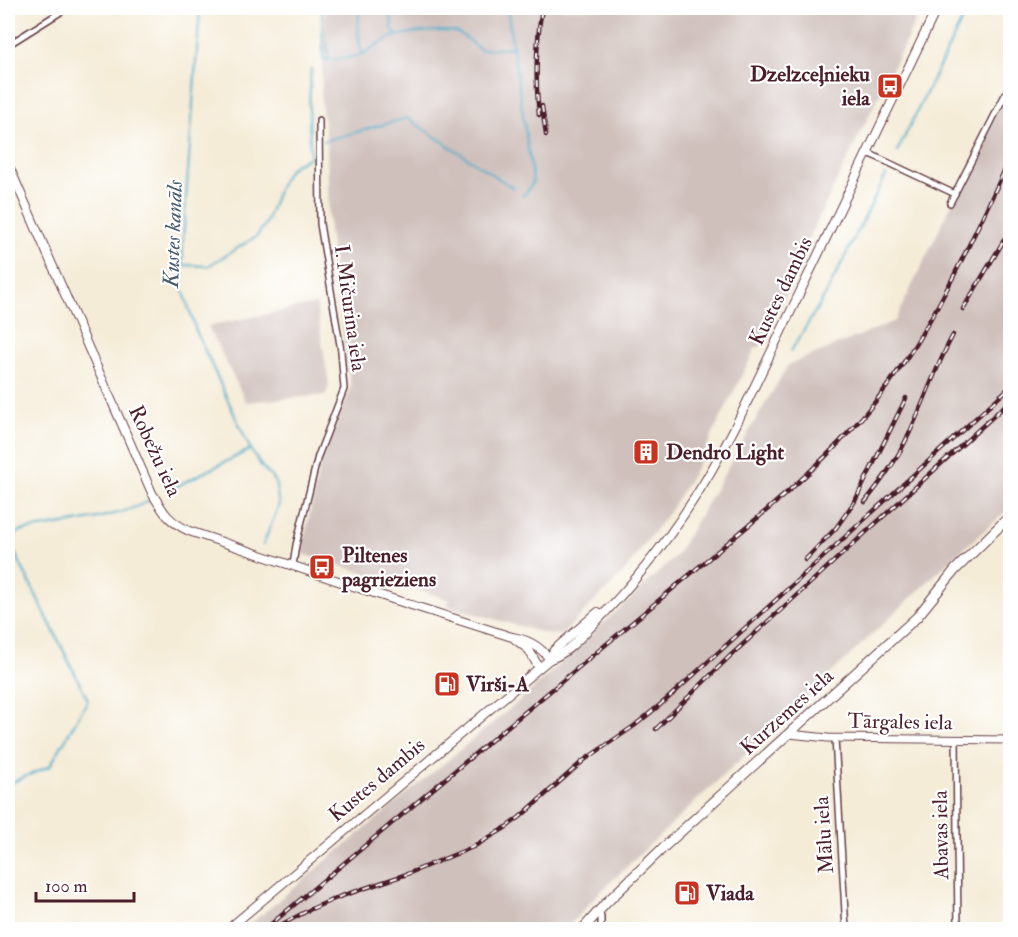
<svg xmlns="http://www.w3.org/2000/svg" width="1018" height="937" font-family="'IM FELL Double Pica',serif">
<rect width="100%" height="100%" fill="#fff"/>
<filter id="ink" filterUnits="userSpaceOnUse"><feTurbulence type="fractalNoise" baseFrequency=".0167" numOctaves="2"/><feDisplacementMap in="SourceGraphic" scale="12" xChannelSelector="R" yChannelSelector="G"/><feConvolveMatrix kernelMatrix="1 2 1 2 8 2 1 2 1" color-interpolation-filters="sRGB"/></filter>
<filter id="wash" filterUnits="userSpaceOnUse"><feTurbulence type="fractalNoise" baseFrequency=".008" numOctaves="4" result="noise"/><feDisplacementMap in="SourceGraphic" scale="24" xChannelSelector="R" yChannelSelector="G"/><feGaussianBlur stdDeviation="1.35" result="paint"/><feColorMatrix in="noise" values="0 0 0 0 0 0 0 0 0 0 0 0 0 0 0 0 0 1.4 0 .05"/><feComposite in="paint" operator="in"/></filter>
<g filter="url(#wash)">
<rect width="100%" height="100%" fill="#f5ecd8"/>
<g fill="#cfc0bb">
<path d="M325,8H925L924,9L922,8L799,258L803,260L760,347H756L695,470L671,509L624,572L561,635L558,634L551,635L447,606L450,600L300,553L304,540L322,456L351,388L329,231L327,145L321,101Z"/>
<path d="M1010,83V508L955,556L598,894L566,929L243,930L525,696L676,556L788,365L895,321Z"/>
<path d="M316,304L329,385L326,395L246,402L208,326Z"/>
</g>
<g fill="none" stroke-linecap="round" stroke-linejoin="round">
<g stroke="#47a9c7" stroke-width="2">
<path d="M200,8L183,240L182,286L196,331L242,431L252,452L262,467L275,481L279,505L263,545"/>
<path d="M322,8L323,59L324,60C335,59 346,59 357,56C369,52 378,43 390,38C401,33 442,29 455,32C467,35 472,46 482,50L513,47"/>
<path d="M359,8C359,22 356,42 363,54"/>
<path d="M390,8L392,29L396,35"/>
<path d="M507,8L533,182L524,196L522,195"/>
<path d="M327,43L328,60"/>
<path d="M324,141L407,118L513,188"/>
<path d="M897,152L968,8"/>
<path d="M181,265L208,266L257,236L266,223L280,185L288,171L294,165L310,157L309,107L311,68"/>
<path d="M791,351L826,294L886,175"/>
<path d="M171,489L251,449"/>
<path d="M8,784L50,766L88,700L12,547L16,533L21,531C59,524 119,519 152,499"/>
</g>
</g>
</g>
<g filter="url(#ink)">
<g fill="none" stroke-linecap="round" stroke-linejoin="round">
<defs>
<g id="minor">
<path d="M8,45L67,8"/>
<path d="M868,153L955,194"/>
<path d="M950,203L1010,85"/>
<path d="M293,565L296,545L318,456L344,389L341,351L320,224L319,120"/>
<path d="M835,738L846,930"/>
<path d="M956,739L958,930"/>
<path d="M599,911L601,917V930"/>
</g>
<path id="tertiary" d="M789,734L828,738L1010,740"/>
<g id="primary">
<path d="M8,164L152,493C164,513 168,521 189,531L386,597L512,637C529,640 539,646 550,659"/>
<path d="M515,639L529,650L539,668"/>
<path d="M550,659C567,654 580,637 593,625C651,567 698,500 735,427L937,8"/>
<path d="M227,930L539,668L550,659L554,650L598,612"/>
</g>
<path id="trunk" d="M582,930L606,903L665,846L917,617L955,570L1010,516"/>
</defs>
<use href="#minor" stroke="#643e45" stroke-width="8"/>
<use href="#tertiary" stroke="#643e45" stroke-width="9"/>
<use href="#primary" stroke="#643e45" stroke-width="10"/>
<use href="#trunk" stroke="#643e45" stroke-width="11"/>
<use href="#minor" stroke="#fff" stroke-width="5"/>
<use href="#tertiary" stroke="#fff" stroke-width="7"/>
<use href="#primary" stroke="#fff" stroke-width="8"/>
<use href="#trunk" stroke="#fff" stroke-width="9"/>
<defs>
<g id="rail">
<path d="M542,106L546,135"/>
<path d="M539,115C535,78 536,43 542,8"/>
<path d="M963,309L1010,230"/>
<path d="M865,502C881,482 895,463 906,440C923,406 935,368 953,335"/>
<path d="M805,560L836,528L855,501L906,398"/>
<path d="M656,729L729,657L1010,401"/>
<path d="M275,928L311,909L339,897L407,874L473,847L505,828L520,817L583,761L634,726L666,700L1010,387"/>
<path d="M264,930L767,510C818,466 867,419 904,362C946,299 977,228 1010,159"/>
</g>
</defs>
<use href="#rail" stroke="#4a1f2b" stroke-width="4.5"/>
<use href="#rail" stroke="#fff" stroke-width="2" stroke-dasharray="7" stroke-linecap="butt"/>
</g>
</g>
<defs>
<symbol id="bus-square" viewBox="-11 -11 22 22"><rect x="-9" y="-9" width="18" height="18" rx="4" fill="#c8321e" stroke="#fff"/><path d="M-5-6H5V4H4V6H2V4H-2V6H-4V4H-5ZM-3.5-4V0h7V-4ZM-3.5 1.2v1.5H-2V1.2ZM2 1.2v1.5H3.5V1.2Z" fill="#fff"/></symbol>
<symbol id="building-square" viewBox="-11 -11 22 22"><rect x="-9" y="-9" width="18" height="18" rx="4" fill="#c8321e" stroke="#fff"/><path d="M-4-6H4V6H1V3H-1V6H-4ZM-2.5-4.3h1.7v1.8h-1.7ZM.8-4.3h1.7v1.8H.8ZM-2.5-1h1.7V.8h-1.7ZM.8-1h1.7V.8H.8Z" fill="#fff"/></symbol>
<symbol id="fuel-square" viewBox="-11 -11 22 22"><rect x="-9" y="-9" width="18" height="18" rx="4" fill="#c8321e" stroke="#fff"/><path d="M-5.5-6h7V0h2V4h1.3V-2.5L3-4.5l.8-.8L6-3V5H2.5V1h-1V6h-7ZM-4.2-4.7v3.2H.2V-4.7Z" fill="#fff"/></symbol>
</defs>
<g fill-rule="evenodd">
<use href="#bus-square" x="875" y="71" width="30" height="30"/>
<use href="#building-square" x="631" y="437" width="30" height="30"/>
<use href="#bus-square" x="307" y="552" width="30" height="30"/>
<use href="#fuel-square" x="432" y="669" width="30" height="30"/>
<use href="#fuel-square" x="672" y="878" width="30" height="30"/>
</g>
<g text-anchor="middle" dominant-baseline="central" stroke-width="4.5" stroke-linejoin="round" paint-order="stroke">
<g font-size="21" font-weight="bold" fill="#4a1f2b" stroke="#fff" text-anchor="start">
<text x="870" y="74" text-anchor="end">Dzelzceļnieku<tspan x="870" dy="24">iela</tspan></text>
<text x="666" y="452">Dendro Light</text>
<text x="342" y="555">Piltenes<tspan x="342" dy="24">pagrieziens</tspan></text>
<text x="466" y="684">Virši-A</text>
<text x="706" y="893">Viada</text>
</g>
<g font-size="21" fill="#4a1f2b" stroke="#fff">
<text transform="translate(781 291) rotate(-64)">Kustes dambis</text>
<text transform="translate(350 308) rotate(82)">I. Mičurina iela</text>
<text transform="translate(155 451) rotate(65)">Robežu iela</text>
<text transform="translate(787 712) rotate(-42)">Kurzemes iela</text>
<text transform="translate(900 722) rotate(1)">Tārgales iela</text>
<text transform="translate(377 780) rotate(-40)">Kustes dambis</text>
<text transform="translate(824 835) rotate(-94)">Mālu iela</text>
<text transform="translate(941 835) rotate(-91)">Abavas iela</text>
</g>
<g font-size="22" font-style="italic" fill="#495d71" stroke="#fff">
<text transform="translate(173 234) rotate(-88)">Kustes kanāls</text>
</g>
</g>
<rect width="1018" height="937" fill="none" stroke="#fff" stroke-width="30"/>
<path d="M36 892v9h98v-9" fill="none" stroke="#4a1f2b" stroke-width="3"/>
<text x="45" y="892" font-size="18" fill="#4a1f2b" stroke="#ffffff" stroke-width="4.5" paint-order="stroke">100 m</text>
</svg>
